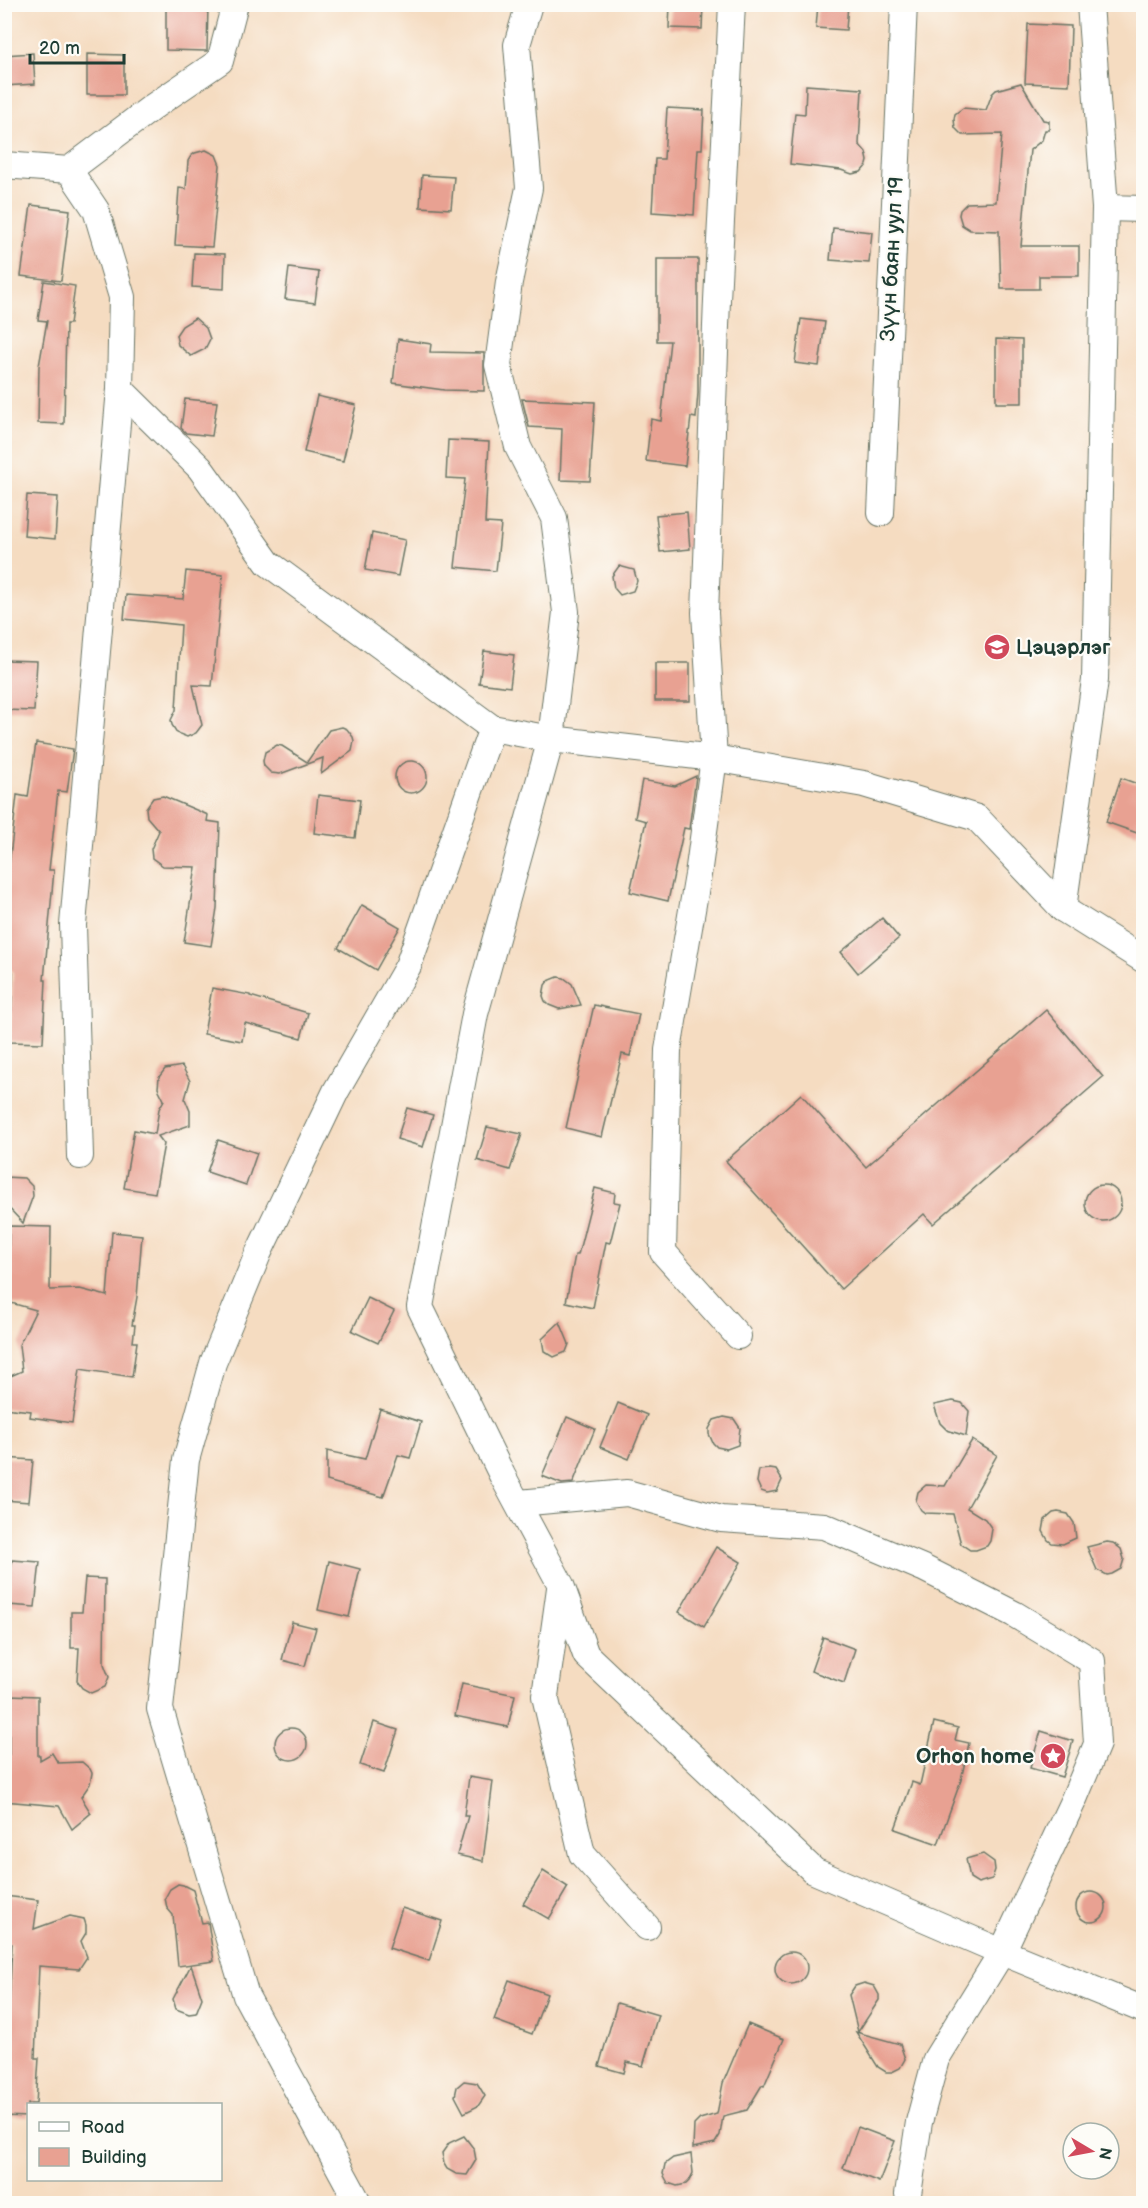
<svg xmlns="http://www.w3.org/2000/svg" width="1148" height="2208" font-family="'Balsamiq Sans',sans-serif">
<rect width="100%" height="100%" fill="#fdfcf7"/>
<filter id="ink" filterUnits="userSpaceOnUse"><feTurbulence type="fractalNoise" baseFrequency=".0167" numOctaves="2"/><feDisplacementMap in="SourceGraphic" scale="12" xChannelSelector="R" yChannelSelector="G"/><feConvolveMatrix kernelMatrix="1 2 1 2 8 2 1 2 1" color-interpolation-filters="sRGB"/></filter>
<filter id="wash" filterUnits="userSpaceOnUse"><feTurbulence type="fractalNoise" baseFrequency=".008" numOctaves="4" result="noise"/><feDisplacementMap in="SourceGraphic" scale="24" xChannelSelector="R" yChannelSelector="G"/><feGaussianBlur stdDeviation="1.35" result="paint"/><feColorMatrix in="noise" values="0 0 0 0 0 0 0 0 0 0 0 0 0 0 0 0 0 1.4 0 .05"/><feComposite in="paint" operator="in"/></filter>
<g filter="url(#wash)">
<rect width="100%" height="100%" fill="#f5dcc1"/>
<g id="blocks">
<g fill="#e8a192">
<path d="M166,4H208L207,51L166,50Z"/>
<path d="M670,4H703L702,29L669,28Z"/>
<path d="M818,4H848L846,30L816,28Z"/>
<path d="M1028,24L1071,26L1069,85L1025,83Z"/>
<path d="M33,53L35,84L4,86V55Z"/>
<path d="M87,54L124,55V95H87Z"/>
<path d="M1021,83L1043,120L1049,121V130H1045L1042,140L1030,150L1021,246H1079V276H1039V289H1001L999,231L970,230L962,225L959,215L960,210L967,203L996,202L1002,134L962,135L955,128L954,119L955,114L963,108L986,110L992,94L996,90Z"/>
<path d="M806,85L862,89L859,144L866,152L868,161L867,165L861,172L852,174L841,170L790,164L795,113L805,114Z"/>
<path d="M667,108L704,110L702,149H698L694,215L652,212L655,159H664Z"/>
<path d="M206,150L216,155L220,165L212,247L175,245L179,188L186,189L188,161L191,156L195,153Z"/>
<path d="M422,175L454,177L451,209L420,207Z"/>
<path d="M31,205L70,210L61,281L21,276Z"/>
<path d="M833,228L872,232L869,263L830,260Z"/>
<path d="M194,253L225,254L224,289L192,287Z"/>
<path d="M657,259H698V393L696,418L691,417L685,466L646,461L651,419L661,421L670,341H657Z"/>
<path d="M289,268L319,272L315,303L285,299Z"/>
<path d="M44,281L75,286L70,324H66L64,424L38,423L39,366L47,321L38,320Z"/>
<path d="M195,318L206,328L210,339L205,349L191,356L178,345L176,335L182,326Z"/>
<path d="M801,319L825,322L819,366L795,363Z"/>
<path d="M398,339L431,344L430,352L484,353V391L444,390L393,383Z"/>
<path d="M996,339L1022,340V403H996Z"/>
<path d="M317,396L356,405L343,461L304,452Z"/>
<path d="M185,399L217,402L212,436L186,433L181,428Z"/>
<path d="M522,399L595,402L590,481L560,480L562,429L529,427Z"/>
<path d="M448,440L489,442L485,523L501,524L496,571L455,567L465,479L446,478Z"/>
<path d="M27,495L58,497L55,539L24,536Z"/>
<path d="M687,512L690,549L660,552L656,515Z"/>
<path d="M372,533L405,540L398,576L365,570Z"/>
<path d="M619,566L634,570L637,581L633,591L620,595L614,588L612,576Z"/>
<path d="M186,571L223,575L212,686L193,685L202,725L196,733L187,737L177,733L172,725L171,720L176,710L181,625L124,619L126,595L183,599Z"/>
<path d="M484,651L514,655L510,687L479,683Z"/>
<path d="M4,660L37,661L34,711L4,710Z"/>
<rect x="655" y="663" width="35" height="38"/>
<path d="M342,727L347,729L353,737L354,741L352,751L321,774L323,758L280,774L271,773L264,766L263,761L265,752L277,745L282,746L307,762L329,730Z"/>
<path d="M36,743L73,749L67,792L58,791L49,870H54L44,980H46L43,1043L10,1042L13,972L4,963V866H9L17,795L28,797Z"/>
<circle cx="411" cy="777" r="16"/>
<path d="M696,776L689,829L684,828L668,901L630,892L646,821L635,818L642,780L675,786Z"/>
<path d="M1121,778L1143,786V816L1137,833L1106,822Z"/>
<path d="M318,795L360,800L355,838L314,833Z"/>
<path d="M163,796L208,815L207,821L220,823L217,908L211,946L184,942L196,867L163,866L152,858L151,849L159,831L147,817L146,808L153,798Z"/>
<path d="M362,905L400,927L376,970L338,948Z"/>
<path d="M882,918L899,938L858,973L841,952Z"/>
<path d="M558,977L564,978L572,984L581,1005L559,1009L549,1005L545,1001L543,996L545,985L548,981Z"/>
<path d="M212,988L250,995V996L308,1013L301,1038L245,1023L242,1041L204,1034Z"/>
<path d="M594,1005L639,1014L630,1056L622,1054L602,1137L566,1128Z"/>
<path d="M1046,1010L1103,1077L933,1224L924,1214L841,1289L726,1161L801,1094L866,1167Z"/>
<path d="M182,1066L190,1081L185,1099L190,1111V1125L158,1136L164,1144L155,1193L124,1188L134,1130L155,1134L159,1109L164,1100L158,1088L159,1077L165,1069Z"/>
<path d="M407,1108L433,1115L423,1147L397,1139Z"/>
<path d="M487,1127L522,1134L510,1170L477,1160Z"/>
<path d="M218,1140L257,1153L246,1185L207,1172Z"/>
<path d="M4,1177L24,1178L32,1186L33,1196L23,1223L4,1203Z"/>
<circle cx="1103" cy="1203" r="18"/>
<path d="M595,1188L615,1193L614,1202L620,1203L610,1243L606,1242L593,1308L566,1302L575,1255H578Z"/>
<path d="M9,1226L51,1227L50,1290L80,1289L107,1296L112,1232L142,1235L137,1297L132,1325H135L133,1342H137L132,1377L80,1369L72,1423L30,1417L31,1411L4,1408V1379L22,1371L19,1345L36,1310L4,1301V1269L8,1268Z"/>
<path d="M368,1298L394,1311L378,1343L352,1331Z"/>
<path d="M560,1322L569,1344L566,1352L554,1357L544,1351L542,1339Z"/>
<path d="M953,1401L962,1403L969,1411L966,1436L947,1430L940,1423L934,1405Z"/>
<path d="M618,1403L647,1415L629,1459L600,1447Z"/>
<path d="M380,1409L421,1422L410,1458L398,1455L383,1497L327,1481V1451L365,1459Z"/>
<path d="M567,1417L595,1429L573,1483L562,1484L542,1476Z"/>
<path d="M724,1417L734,1419L740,1428L738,1445L727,1449L717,1447L713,1443L709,1434V1429L714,1420Z"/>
<path d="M972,1440L997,1455L967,1508L985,1519L992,1529L990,1541L987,1546L976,1550H970L961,1544L953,1514L925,1513L921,1510L916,1501L918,1492L926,1485L945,1486Z"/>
<path d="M4,1458L33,1460L29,1502L4,1500Z"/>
<path d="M770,1469L776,1470L782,1480L777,1491L767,1493L761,1491L757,1482L759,1470Z"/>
<path d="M1058,1512L1068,1514L1074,1523L1076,1538L1063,1544L1052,1543L1048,1540L1043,1531L1045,1520L1053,1513Z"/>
<path d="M1107,1542L1113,1543L1121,1549L1124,1559L1121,1569L1112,1574L1107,1575L1097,1570L1087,1547Z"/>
<path d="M716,1547L741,1562L704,1627L679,1612Z"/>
<path d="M12,1560L40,1562L35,1607L8,1605Z"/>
<path d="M329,1561L360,1569L349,1617L318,1610Z"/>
<path d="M85,1578L105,1579L104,1664L109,1677L105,1687L91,1693L82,1688L77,1681L79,1648H71V1612H82Z"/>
<path d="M292,1622L316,1628L305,1666L282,1660Z"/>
<path d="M823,1637L855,1649L844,1683L811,1671Z"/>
<path d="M462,1684L515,1695L508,1727L455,1716Z"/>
<path d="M9,1695L38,1696V1756H40V1760L52,1753L58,1763L82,1762L90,1769L92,1773L90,1784L81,1797L91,1813L72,1829L59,1806L4,1801V1753L9,1754Z"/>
<path d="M374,1722L398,1730L384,1773L360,1765Z"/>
<path d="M934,1722L958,1728L955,1740L969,1743L961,1780L938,1844L895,1829L912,1782L920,1785Z"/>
<circle cx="291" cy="1744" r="16"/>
<path d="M1041,1731L1073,1741L1062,1777L1030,1768Z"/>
<path d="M469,1777L493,1781L483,1861L457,1855L468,1816H464Z"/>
<path d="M983,1854L994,1862L995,1870L992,1879L978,1883L970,1878L966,1859Z"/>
<path d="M543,1871L568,1887L549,1919L523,1904Z"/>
<path d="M178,1884L183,1885L193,1890L202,1923L208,1922L214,1961L178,1966L173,1915L167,1908L165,1898L170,1889Z"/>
<circle cx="1091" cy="1907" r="15"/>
<path d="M4,1896L38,1900L34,1929L70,1916L84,1919L86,1925V1933L81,1941L87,1957L79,1969L39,1966L35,2058H39L36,2104H28V2117L4,2116L12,1944L4,1943Z"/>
<path d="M402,1908L442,1921L429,1961L389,1948Z"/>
<circle cx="791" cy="1968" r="16"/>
<path d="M191,1965L202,1998L196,2013L189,2014L176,2009L173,1999Z"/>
<path d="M509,1980L547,1994L532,2034L494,2020Z"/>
<path d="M864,1983L874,1986L879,1995V2000L858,2032L849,1995L855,1986Z"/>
<path d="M617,2003L658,2015L643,2066L627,2062L624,2073L599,2066Z"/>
<path d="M748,2024L784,2039L764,2086L762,2085L747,2110L723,2116L720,2135L715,2143L693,2148L694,2125L700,2119L717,2114L723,2083Z"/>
<path d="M856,2032L900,2044L905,2059L900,2068L892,2072H886L878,2067Z"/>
<path d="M464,2081L477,2083L485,2096L478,2106L464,2113L455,2096L457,2087Z"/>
<path d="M858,2127L895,2141L879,2182L843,2168Z"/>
<path d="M464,2136L474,2149L476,2160L467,2175L456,2174L447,2169L444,2164L442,2153L449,2143Z"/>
<path d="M691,2154L693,2173L689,2181L686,2184L677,2186L668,2183L663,2174L665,2164L673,2158Z"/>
</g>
</g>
</g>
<g filter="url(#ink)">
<use href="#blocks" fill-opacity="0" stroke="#6a7565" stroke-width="1.5"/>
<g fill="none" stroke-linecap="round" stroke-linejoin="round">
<defs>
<g id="minor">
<path d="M529,4L517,45L529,188L509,282L498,365L518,447L554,518L566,612L551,739L475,1014L420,1307L502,1475L561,1585L586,1655L814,1871L1002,1952L1144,2010"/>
<path d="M732,4L717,300L705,613L714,758L698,875L668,1050L663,1252L738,1336"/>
<path d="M4,165L69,170L96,210L122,297L120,389L200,468L268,563L492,728L551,739L714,758L864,784L977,818L1063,909L1144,960"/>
<path d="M69,170L154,106L220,61L235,4"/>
<path d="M1105,208L1144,209"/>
<path d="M881,513L904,4"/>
<path d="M1063,909L1095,680L1105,208L1090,4"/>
<path d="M80,1156L73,925L120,389"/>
<path d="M519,1503L627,1493L721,1519L824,1526L923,1568L1014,1614L1092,1661L1097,1744L1074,1799L1002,1952L936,2059L919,2122L908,2194"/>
<path d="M560,1588L545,1696L582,1854L647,1927"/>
<path d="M359,2204L246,1996L160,1709L186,1460L213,1363L258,1254L336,1091L408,966L492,728"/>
</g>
</defs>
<use href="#minor" stroke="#6a7565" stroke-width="28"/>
<use href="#minor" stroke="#fff" stroke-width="26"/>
</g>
</g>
<defs>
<symbol id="school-disc" viewBox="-11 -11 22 22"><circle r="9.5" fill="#d1495b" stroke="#fdfcf7"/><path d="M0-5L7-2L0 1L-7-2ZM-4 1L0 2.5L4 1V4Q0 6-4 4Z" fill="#fff"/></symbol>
<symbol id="sight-disc" viewBox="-11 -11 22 22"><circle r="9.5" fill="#d1495b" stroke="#fdfcf7"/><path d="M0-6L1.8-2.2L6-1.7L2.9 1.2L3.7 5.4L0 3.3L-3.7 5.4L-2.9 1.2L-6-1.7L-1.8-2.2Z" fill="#fff"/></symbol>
</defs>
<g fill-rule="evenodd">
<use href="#school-disc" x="982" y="632" width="30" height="30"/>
<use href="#sight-disc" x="1038" y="1741" width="30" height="30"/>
</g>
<g text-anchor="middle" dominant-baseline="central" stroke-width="4.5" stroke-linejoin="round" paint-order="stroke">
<g font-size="21" fill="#1f3d34" stroke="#fdfcf7">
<text transform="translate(892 259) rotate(-87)">Зүүн баян уул 19</text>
</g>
<g font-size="21" font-weight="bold" fill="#1f3d34" stroke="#fdfcf7" text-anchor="start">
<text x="1016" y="647">Цэцэрлэг</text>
<text x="1034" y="1756" text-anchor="end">Orhon home</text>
</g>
</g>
<rect width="1148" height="2208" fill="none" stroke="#fdfcf7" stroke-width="24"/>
<rect x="27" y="2103" width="195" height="78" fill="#fdfcf7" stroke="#a4b0a9" stroke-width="1.5"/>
<rect x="39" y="2122" width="30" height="9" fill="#ffffff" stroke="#a4b0a9" stroke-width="1.5"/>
<text x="81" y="2133" font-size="18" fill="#1f3d34">Road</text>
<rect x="39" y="2148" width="30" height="18" fill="#e8a192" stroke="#a4b0a9" stroke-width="1.5"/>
<text x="81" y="2163" font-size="18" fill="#1f3d34">Building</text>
<g transform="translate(1091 2151) rotate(100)"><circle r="28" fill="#fdfcf7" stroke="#a4b0a9" stroke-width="1.5"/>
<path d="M0-4.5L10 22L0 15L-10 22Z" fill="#d1495b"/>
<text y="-9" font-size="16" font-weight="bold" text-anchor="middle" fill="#1f3d34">N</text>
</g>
<path d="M30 54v9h94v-9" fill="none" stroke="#1f3d34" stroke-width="3"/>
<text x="39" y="54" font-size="18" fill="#1f3d34" stroke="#fdfcf7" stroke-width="4.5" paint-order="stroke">20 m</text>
</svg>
